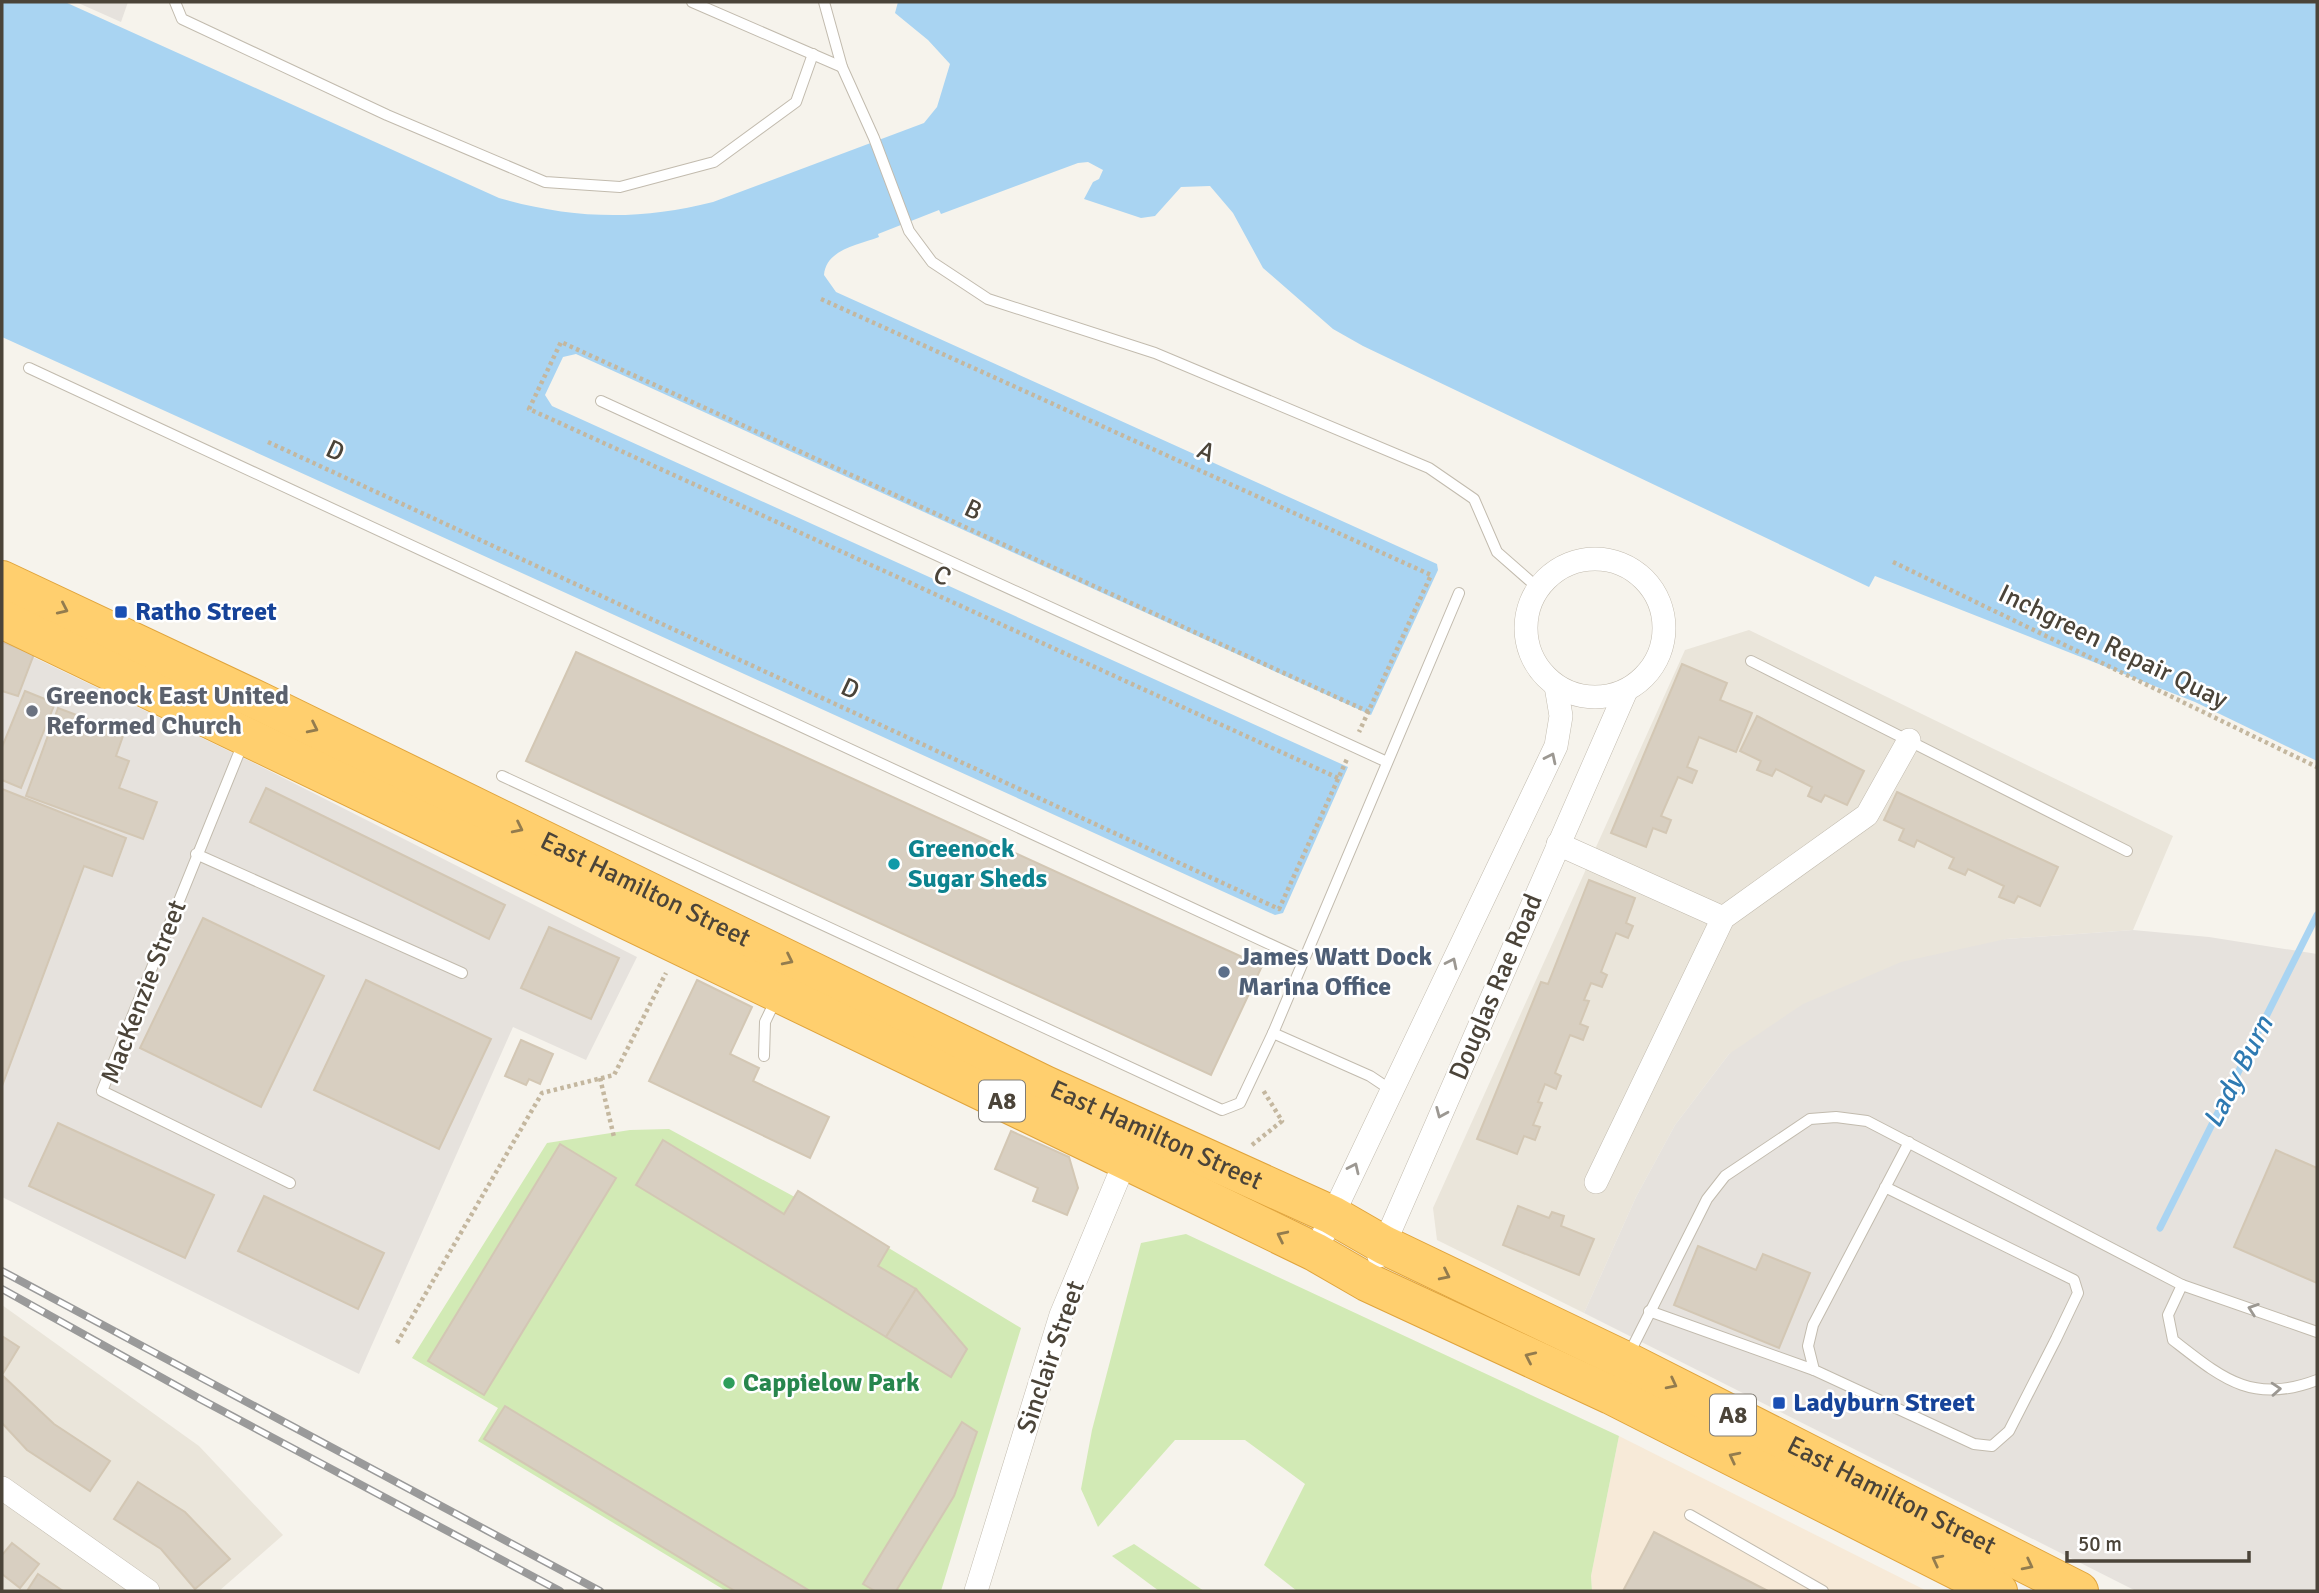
<svg xmlns="http://www.w3.org/2000/svg" width="2319" height="1593" font-family="Signika,sans-serif">
<rect width="100%" height="100%" fill="#f6f3ec"/>
<g fill="#eae5da">
<path d="M1749,630L2173,836L2133,930L2006,939L1729,1054L1675,1125L1636,1197L1584,1313L1437,1240L1433,1208L1685,650Z"/>
<path d="M2,1305L199,1446L283,1535L219,1591H2Z"/>
</g>
<path fill="#f7ead8" d="M1619,1436L1927,1591H1592L1591,1576Z"/>
<g fill="#e6e2dd">
<path d="M76,2H128L121,22Z"/>
<path d="M2,642L250,761L637,957L586,1060L513,1027L359,1374L2,1197Z"/>
<path d="M2133,930L2209,937L2317,954V1591H2136L1584,1313L1636,1197L1675,1125L1729,1054L1803,1004L1901,962L2006,939Z"/>
</g>
<g fill="#d2eab5">
<path d="M669,1129L887,1247L1021,1328L941,1591H726L478,1441L498,1408L412,1358L547,1143L630,1130Z"/>
<path d="M1186,1234L1619,1436L1591,1576L1592,1591H1297L1264,1565L1305,1484L1245,1440H1175L1098,1527L1081,1489L1092,1430L1141,1243Z"/>
<path d="M1134,1544L1204,1591H1159L1112,1556Z"/>
</g>
<path fill="#a9d4f2" d="M2,2H65L499,198C572,219 639,221 713,202L924,123L937,107L950,64L928,40L895,13L898,2H2317V761L2195,702L1875,576L1869,587L1363,346L1333,329L1263,268L1233,213L1210,186L1181,187L1155,216L1141,218L1084,199L1093,182L1099,179L1103,170L1088,162L1078,163L941,214L939,210L878,234L879,237C859,245 826,249 824,275L836,292L1437,564L1438,570L1371,715L576,354L563,357L545,395L552,406L1348,767L1283,913L1275,915L2,337Z"/>
<g fill="none" stroke-linecap="round" stroke-linejoin="round">
<path stroke="#a9d4f2" stroke-width="7" d="M2160,1228L2317,915"/>
</g>
<g fill="#d8cfc1" stroke="#d3c7b4" stroke-width="2">
<path d="M2,642L34,654L18,696L2,691Z"/>
<path d="M576,652L1262,966L1211,1075L526,761Z"/>
<path d="M1682,664L1727,683L1720,700L1752,713L1736,752L1699,737L1687,767L1697,771L1692,783L1678,777L1661,816L1671,820L1666,833L1653,828L1646,847L1611,833Z"/>
<path d="M25,691L55,703L21,788L2,780V747Z"/>
<path d="M58,708L124,733L116,756L129,761L119,788L157,802L143,839L26,796Z"/>
<path d="M1757,716L1864,771L1847,805L1825,795L1821,802L1808,796L1812,787L1776,769L1772,776L1757,770L1761,761L1740,751Z"/>
<path d="M266,788L505,905L489,939L250,822Z"/>
<path d="M2,789L126,838L112,876L84,866L2,1086Z"/>
<path d="M1897,792L2058,867L2040,906L2018,896L2014,903L1999,897L2004,886L1968,869L1965,875L1949,868L1954,858L1917,840L1914,847L1899,840L1904,829L1884,820Z"/>
<path d="M1589,880L1635,898L1626,923L1633,926L1628,938L1616,933L1601,972L1607,975L1602,987L1591,983L1584,1000L1589,1001L1580,1024L1588,1027L1583,1040L1570,1035L1555,1073L1561,1076L1556,1089L1545,1084L1538,1102L1542,1103L1533,1125L1540,1127L1535,1140L1524,1136L1517,1154L1477,1139L1541,982L1548,984Z"/>
<path d="M203,918L324,976L261,1107L140,1048Z"/>
<path d="M549,927L619,958L591,1019L521,988Z"/>
<path d="M366,980L491,1039L439,1149L314,1090Z"/>
<path d="M697,980L752,1007L730,1054L759,1068L753,1081L829,1117L810,1158L649,1081Z"/>
<path d="M521,1040L553,1054L540,1084L529,1079L526,1085L505,1076Z"/>
<path d="M58,1123L214,1195L185,1258L29,1186Z"/>
<path d="M1011,1131L1069,1157L1078,1188L1067,1215L1033,1201L1038,1188L995,1169Z"/>
<path d="M663,1140L784,1214L798,1191L889,1247L878,1266L916,1289L886,1337L636,1185Z"/>
<path d="M560,1144L616,1178L484,1395L428,1361Z"/>
<path d="M2276,1150L2317,1168V1283L2234,1247Z"/>
<path d="M264,1196L384,1253L358,1309L238,1251Z"/>
<path d="M1518,1206L1549,1218L1552,1212L1564,1216L1561,1226L1594,1239L1579,1275L1503,1245Z"/>
<path d="M1698,1246L1756,1270L1763,1254L1810,1273L1779,1348L1674,1305Z"/>
<path d="M916,1289L967,1349L951,1377L886,1337Z"/>
<path d="M2,1336L19,1347L2,1375L54,1424L110,1461L90,1491L27,1450L2,1423Z"/>
<path d="M505,1406L810,1591H735L484,1439Z"/>
<path d="M962,1422L977,1432L954,1496L896,1591H875L863,1584Z"/>
<path d="M138,1482L185,1512L230,1559L195,1589L161,1549L114,1519Z"/>
<path d="M1654,1532L1768,1591H1623Z"/>
<path d="M12,1543L39,1564L20,1588L2,1574V1555Z"/>
<path d="M38,1574L63,1591H27Z"/>
</g>
<g fill="none" stroke-linecap="round" stroke-linejoin="round">
<defs>
<g id="lane">
<path d="M175,2L182,19L387,115L545,182L620,187L714,162L796,102L813,54"/>
<path d="M692,2L842,67"/>
<path d="M824,2L842,67L874,138L909,231L932,262L988,299L1155,353L1429,468L1474,499L1497,552L1538,588"/>
<path d="M29,368L1304,960"/>
<path d="M601,401L1387,762"/>
<path d="M1751,661L2127,851"/>
<path d="M243,743L102,1091L290,1183"/>
<path d="M502,776L1222,1110L1240,1103L1273,1033"/>
<path d="M196,854L462,973"/>
<path d="M764,1056L765,1022L776,999"/>
<path d="M1391,1090L1370,1076L1273,1033L1459,593"/>
<path d="M1885,1187L2074,1280L2078,1293L2056,1339L2009,1431L1992,1446L1974,1444L1814,1370L1808,1346L1813,1325L1909,1142"/>
<path d="M1649,1311L1814,1370"/>
<path d="M2317,1332L2182,1285L2168,1315L2173,1340C2222,1378 2252,1405 2317,1380"/>
<path d="M1629,1354L1707,1199L1725,1176L1810,1119L1836,1117L1867,1121L2182,1285"/>
<path d="M1690,1515L1823,1591"/>
</g>
<g id="street">
<circle cx="1595" cy="628" r="69"/>
<path d="M1558,844L1723,918"/>
<path d="M1596,1182L1723,918L1867,815L1909,740"/>
<path d="M1315,1252L1556,746L1561,716L1556,686"/>
<path d="M1379,1256L1626,691"/>
<path d="M2,1488L148,1591"/>
<path d="M976,1591L1061,1315L1129,1152"/>
</g>
<g id="highway">
<path id="s1" d="M2,580L261,702L1045,1085L1332,1215L1384,1245L1626,1361L2079,1591"/>
<path d="M2,619L1210,1201L1315,1252L1367,1282L1611,1395L1998,1591"/>
</g>
</defs>
<use href="#lane" stroke="#c2bbae" stroke-width="12"/>
<use href="#street" stroke="#c2bbae" stroke-width="24"/>
<use href="#highway" stroke="#e0a43c" stroke-width="40"/>
<g stroke="#c4b79f" stroke-width="4.5" stroke-dasharray="3.5 3.5" stroke-linecap="butt">
<path d="M821,299L1431,575L1359,732"/>
<path d="M268,442L1279,909L1347,759"/>
<path d="M1893,562L2317,767"/>
<path d="M1338,778L529,409L561,342L1369,712"/>
<path d="M600,1078L614,1137"/>
<path d="M1252,1145L1282,1121L1263,1090"/>
<path d="M397,1343L542,1093L614,1075L666,973"/>
</g>
<use href="#lane" stroke="#fff" stroke-width="10"/>
<use href="#street" stroke="#fff" stroke-width="23"/>
<use href="#highway" stroke="#ffcf6e" stroke-width="38"/>
<defs>
<g id="rail">
<path d="M2,1271L600,1591"/>
<path d="M2,1289L202,1400L560,1591"/>
</g>
</defs>
<use href="#rail" stroke="#9a9a9a" stroke-width="8"/>
<use href="#rail" stroke="#fff" stroke-width="5" stroke-dasharray="16" stroke-linecap="butt"/>
</g>
<defs><path id="oneway-chevron" d="M-2-3.5L2.5 0L-2 3.5" fill="none" stroke-width="1.6" stroke-linecap="round" stroke-linejoin="round" transform="scale(1.75)"/></defs>
<g stroke="#937c4e">
<use href="#oneway-chevron" transform="translate(63 609) rotate(25)"/>
<use href="#oneway-chevron" transform="translate(313 728) rotate(26)"/>
<use href="#oneway-chevron" transform="translate(518 828) rotate(26)"/>
<use href="#oneway-chevron" transform="translate(788 960) rotate(26)"/>
<use href="#oneway-chevron" transform="translate(1282 1236) rotate(-154)"/>
<use href="#oneway-chevron" transform="translate(1445 1275) rotate(26)"/>
<use href="#oneway-chevron" transform="translate(1530 1357) rotate(-155)"/>
<use href="#oneway-chevron" transform="translate(1672 1384) rotate(27)"/>
<use href="#oneway-chevron" transform="translate(1734 1457) rotate(-153)"/>
<use href="#oneway-chevron" transform="translate(1937 1560) rotate(-153)"/>
<use href="#oneway-chevron" transform="translate(2028 1565) rotate(27)"/>
</g>
<g stroke="#9c9892">
<use href="#oneway-chevron" transform="translate(1551 758) rotate(-64)"/>
<use href="#oneway-chevron" transform="translate(1452 963) rotate(-64)"/>
<use href="#oneway-chevron" transform="translate(1441 1113) rotate(113)"/>
<use href="#oneway-chevron" transform="translate(1354 1168) rotate(-65)"/>
<use href="#oneway-chevron" transform="translate(2253 1309) rotate(-161)"/>
<use href="#oneway-chevron" transform="translate(2276 1389) rotate(-4)"/>
</g>
<g fill="#1a4fb4" stroke="#fff" stroke-width="2.5">
<rect x="114" y="605" width="14" height="14" rx="3.5"/>
<rect x="1772" y="1396" width="14" height="14" rx="3.5"/>
</g>
<circle fill="#6b7280" stroke="#fff" stroke-width="2.5" cx="32" cy="711" r="7"/>
<circle fill="#0f9aa8" stroke="#fff" stroke-width="2.5" cx="894" cy="864" r="7"/>
<circle fill="#5c6f8a" stroke="#fff" stroke-width="2.5" cx="1224" cy="972" r="7"/>
<circle fill="#2e9e5b" stroke="#fff" stroke-width="2.5" cx="729" cy="1383" r="7"/>
<g text-anchor="middle" dominant-baseline="central" stroke-width="5" stroke-linejoin="round" paint-order="stroke">
<g fill="#fff" stroke="#817c74" stroke-width="2">
<rect x="979" y="1080.5" width="46" height="41" rx="5"/>
<rect x="1710" y="1394.5" width="46" height="41" rx="5"/>
</g>
<g font-size="24" font-weight="bold" fill="#4b4439">
<text x="1002" y="1101">A8</text>
<text x="1733" y="1415">A8</text>
</g>
<g font-size="26" fill="#4b4439" stroke="#fff">
<text transform="translate(335 451) rotate(25)">D</text>
<text transform="translate(1206 452) rotate(24)">A</text>
<text transform="translate(973 510) rotate(25)">B</text>
<text transform="translate(942 576) rotate(25)">C</text>
<text transform="translate(2113 647) rotate(26)">Inchgreen Repair Quay</text>
<text transform="translate(850 689) rotate(25)">D</text>
<text stroke="none"><textPath href="#s1" startOffset="714">East Hamilton Street</textPath></text>
<text transform="translate(1496 987) rotate(-67)">Douglas Rae Road</text>
<text transform="translate(144 992) rotate(-69)">MacKenzie Street</text>
<text stroke="none"><textPath href="#s1" startOffset="1281">East Hamilton Street</textPath></text>
<text transform="translate(1051 1357) rotate(-71)">Sinclair Street</text>
<text stroke="none"><textPath href="#s1" startOffset="2100">East Hamilton Street</textPath></text>
</g>
<g font-size="26" font-weight="bold" fill="#164399" stroke="#fff" text-anchor="start">
<text x="135" y="612">Ratho Street</text>
<text x="1793" y="1403">Ladyburn Street</text>
</g>
<g font-size="26" font-weight="bold" fill="#5b616d" stroke="#fff" text-anchor="start">
<text x="46" y="696">Greenock East United<tspan x="46" dy="30">Reformed Church</tspan></text>
</g>
<g font-size="26" font-weight="bold" fill="#0d838f" stroke="#fff" text-anchor="start">
<text x="908" y="849">Greenock<tspan x="908" dy="30">Sugar Sheds</tspan></text>
</g>
<g font-size="26" font-weight="bold" fill="#4e5e75" stroke="#fff" text-anchor="start">
<text x="1238" y="957">James Watt Dock<tspan x="1238" dy="30">Marina Office</tspan></text>
</g>
<g font-size="26" font-weight="bold" fill="#27864d" stroke="#fff" text-anchor="start">
<text x="743" y="1383">Cappielow Park</text>
</g>
<g font-size="28" font-style="italic" fill="#2e7ab2" stroke="#fff">
<text transform="translate(2238 1072) rotate(-63)">Lady Burn</text>
</g>
</g>
<rect width="2319" height="1593" fill="none" stroke="#4b4439" stroke-width="7"/>
<path d="M2067 1551v10h182v-10" fill="none" stroke="#4b4439" stroke-width="3.5"/>
<text x="2078" y="1551" font-size="21" fill="#4b4439" stroke="#ffffff" stroke-width="5" paint-order="stroke">50 m</text>
</svg>
